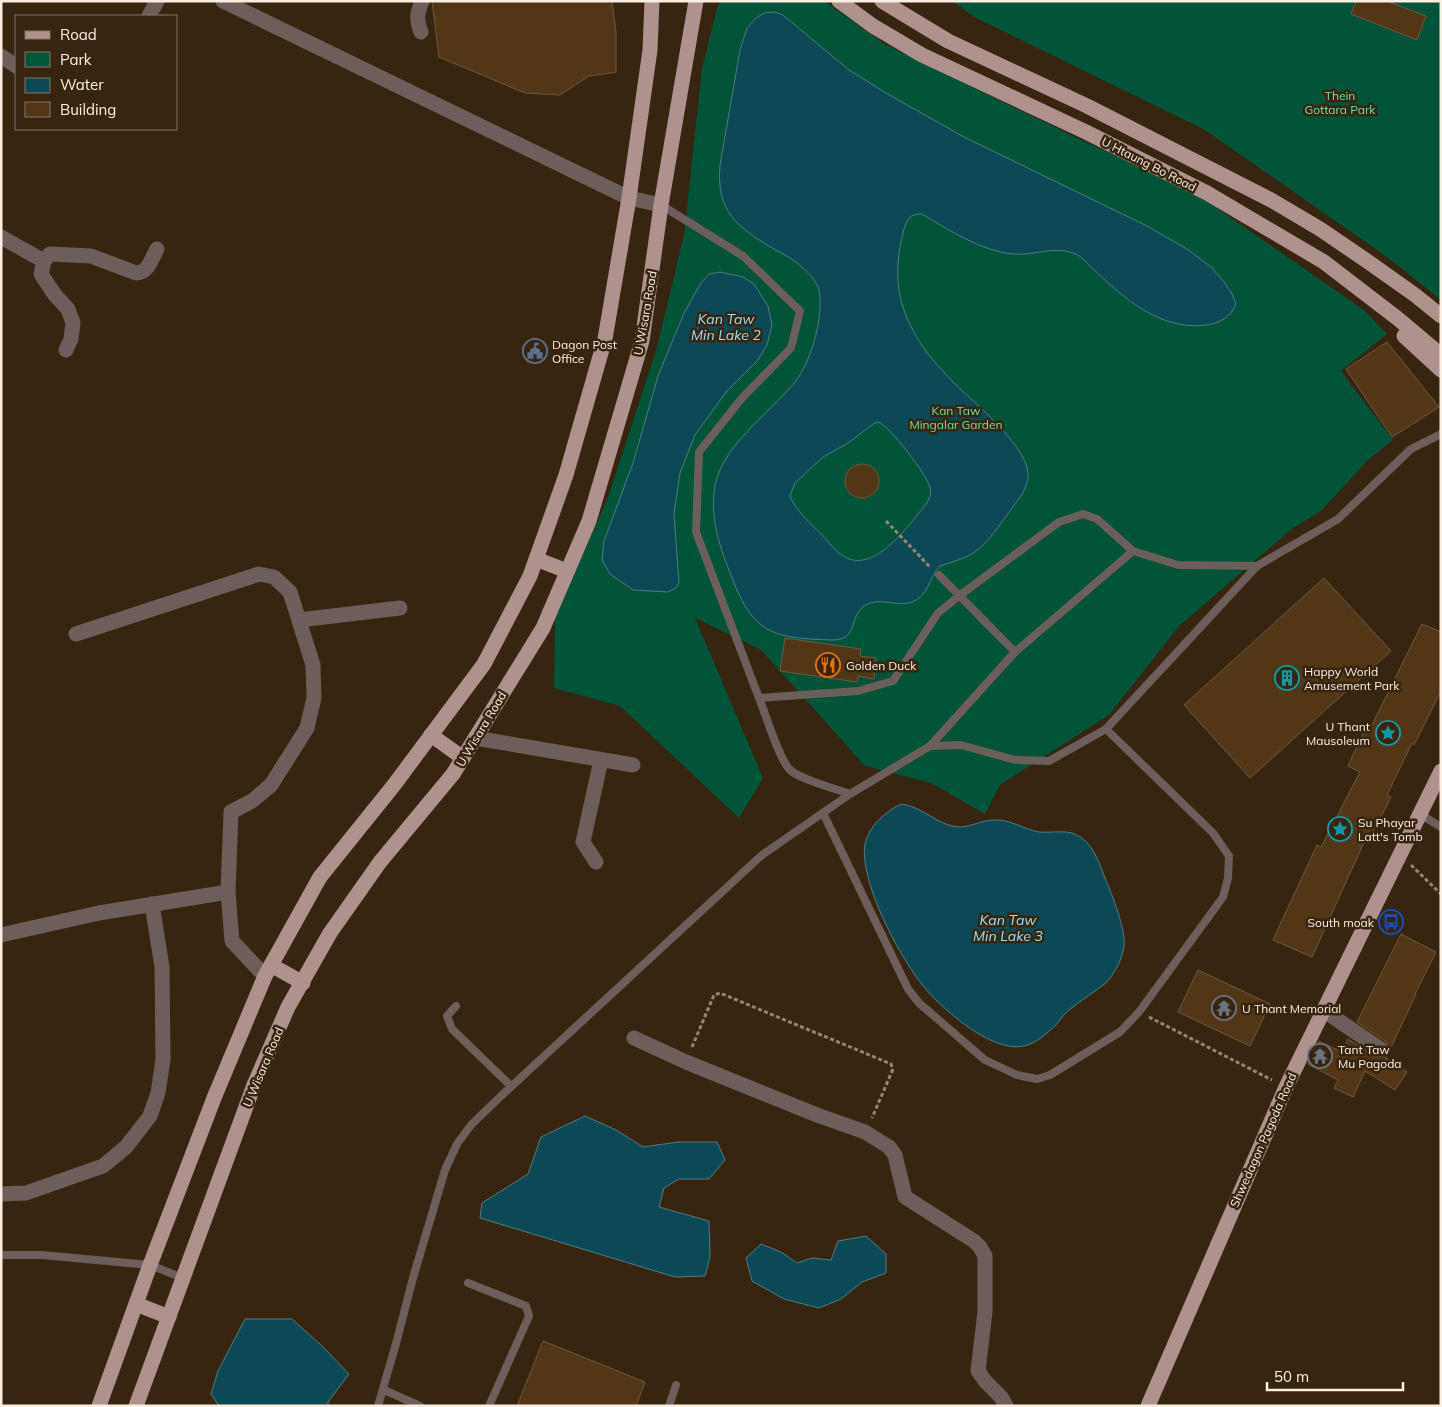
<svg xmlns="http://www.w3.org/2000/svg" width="1442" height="1407" font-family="Mulish,sans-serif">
<rect width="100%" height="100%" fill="#382510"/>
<g fill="#015437">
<path d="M721,1H824L885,44L929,66L1096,147L1168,177L1214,206L1364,310L1387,334L1341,371L1393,440L1369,459L1321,511L1293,528L1179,626L1109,715L1000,785L985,814L931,783L865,766L761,650L695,618L763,778L739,818L620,706L554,688L555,615L607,500L656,351L684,235L702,68L717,8Z"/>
<path d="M952,1H1441V300L1387,257L1205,130L976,18Z"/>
</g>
<g fill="#0c4956" stroke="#547a80" fill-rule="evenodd">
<path d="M774,12L783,15L849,70L886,93L964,137L1145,225L1187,249L1211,267L1225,283L1232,294L1236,304C1230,318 1220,323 1206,325C1155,332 1114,289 1081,257C1059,243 1037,256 1013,254C981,251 949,230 922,214C909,213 906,221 903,233C897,257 895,283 903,307C908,323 918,341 928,354C936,364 945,373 953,382C972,401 1033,450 1028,479C1025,493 1015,504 1007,515C997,529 984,548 968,556C959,560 949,563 940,566C929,577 928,597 912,602C896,608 877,595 863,607C849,618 858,641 831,640C778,638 755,636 734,583C722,552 711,527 714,493C717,449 769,414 795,382C809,364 820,329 820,305C820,301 820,295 819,290C816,281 810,274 803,268C795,260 785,255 774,249C737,227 716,212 720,165L740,50L747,28L756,18L764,13ZM878,422C890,426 928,476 930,488C932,494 929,498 927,503C910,523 877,572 847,558C836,553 829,542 821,534C810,523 796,511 790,496L795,483L823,457L848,443L873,424Z"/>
<path d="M720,272L743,277L754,284L768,306L772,325L767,345L757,361L726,392L695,435L680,473L674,514L679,583L676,588L668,592L633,590L610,574L602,560L604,541L633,463L658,376L684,313L701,283L709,274Z"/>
<path d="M901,804C922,806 938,826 959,827C971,827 982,820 994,820C1010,819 1023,829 1039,832C1051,833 1064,830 1075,834C1092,841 1099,862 1105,878C1112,895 1126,929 1124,946C1123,954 1120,962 1116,969C1113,973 1111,978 1107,982C1095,992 1081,1000 1069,1010C1064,1014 1060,1020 1056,1025C1046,1034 1037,1043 1024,1046C992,1054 938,1006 920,982C898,953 859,881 865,844C869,826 885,812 901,804Z"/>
<path d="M585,1116L616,1130L643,1147L678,1142H717L725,1160L709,1179H679L664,1188L659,1207L709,1221L710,1257L705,1276L675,1277L480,1218L482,1203L528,1174L541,1137Z"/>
<path d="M866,1236L886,1254V1273L862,1282L841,1299L819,1308L784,1299L752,1281L746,1258L761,1244L781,1252L797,1263L812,1258L831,1260L838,1241Z"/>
<path d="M245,1319H292L322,1346L349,1374L328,1402V1406H219L211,1394L218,1371Z"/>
</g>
<g fill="#523615" stroke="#6d5942">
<path d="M432,1H612L616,32V72L589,76L560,95L525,93L439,57Z"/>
<path d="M1356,1H1387L1426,16L1417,40L1351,14Z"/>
<path d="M1387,342L1439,407L1392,437L1346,369Z"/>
<circle cx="862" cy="481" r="17"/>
<path d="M1324,578L1391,651L1250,778L1184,705Z"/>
<path d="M1422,624L1441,632V691L1414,745L1412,743L1387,795L1391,797L1368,842L1365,840L1312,957L1273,940L1317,845L1321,847L1360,772L1348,766L1366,727L1370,729Z"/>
<path d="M785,638L861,649L860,656L876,658L874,679L858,676L857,682L780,671Z"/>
<path d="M1401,934L1436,952L1415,994H1416L1386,1058L1407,1072L1395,1090L1365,1071L1353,1097L1334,1088L1338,1080L1308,1064L1319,1041L1342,1052L1348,1039L1374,1056L1379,1057L1386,1054L1388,1048L1385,1041L1357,1022Z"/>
<path d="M1198,970L1270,1004L1250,1046L1178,1012Z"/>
<path d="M543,1341L645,1382L636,1406H517Z"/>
</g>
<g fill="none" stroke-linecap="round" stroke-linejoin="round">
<g stroke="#958575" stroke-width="3" stroke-dasharray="4 2.5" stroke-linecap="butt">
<path d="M886,521L931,568"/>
<path d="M1411,865L1441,894"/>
<path d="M1149,1017L1272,1080"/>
<path d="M692,1047L714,995L720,993L891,1064L893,1069L872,1118"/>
</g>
<g stroke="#6d5e5c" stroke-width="8">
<path d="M661,205L743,256L800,311L791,348L742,398L699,452L696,532L759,698L858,691L893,681L938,613L959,596L1059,522L1083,514L1097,519L1133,551L1178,565L1257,566L1338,519L1411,449L1441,434"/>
<path d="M939,575L1015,652"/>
<path d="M759,698C766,715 778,756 789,769C798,779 836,789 850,794"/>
<path d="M930,746L1015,652L1133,551"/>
<path d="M823,813L908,989L919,1003L985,1060L1017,1075L1037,1079L1050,1075L1120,1032L1139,1012L1223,897L1228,878L1229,856L1213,833L1106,729"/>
<path d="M1420,814L1441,827"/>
<path d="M456,1006L447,1016L452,1029L511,1086"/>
<path d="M1,1255H42L150,1265L183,1278"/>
<path d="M468,1283L526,1306L529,1316L489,1406"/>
<path d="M384,1390L420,1406"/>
<path d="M378,1406L397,1340L413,1278L445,1170L457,1144L471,1125L502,1095L762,855L850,794L930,746L961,745L1015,760L1049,761L1106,729L1257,566"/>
<path d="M669,1406L676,1385"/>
</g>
<g stroke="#6d5e5c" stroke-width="15">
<path d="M223,1L629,198L661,205"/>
<path d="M149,16L157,1"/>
<path d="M421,32C416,19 417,13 422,1"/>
<path d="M1,56L16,66"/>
<path d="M1,237L44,261"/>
<path d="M66,350L71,339L73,323L68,309L55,295L41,274L44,261L50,254L91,256L136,273C148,273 152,258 157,249"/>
<path d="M299,620L400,608"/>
<path d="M76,634L259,574L274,577L290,592L313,665L314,698L307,728L271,785L252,801L231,812L228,892L232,941L265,976"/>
<path d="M475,738L633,765"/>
<path d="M596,862L583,842L601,760"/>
<path d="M1,935L99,913L228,892"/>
<path d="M1323,1010L1379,1048"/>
<path d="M634,1038L686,1062L817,1115L865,1132L889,1147L895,1155L905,1197L974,1241L980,1247L985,1256V1312L978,1371L985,1381L1001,1397L1006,1406"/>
<path d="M1,1194L26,1193L103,1166L126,1147L150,1116L158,1093L163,1060L162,967L152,904"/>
</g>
<g stroke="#af918e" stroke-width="15">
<path d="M839,1L873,26L922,55L1086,132L1207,193L1324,262L1397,318L1441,355"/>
<path d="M882,1L948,41L1087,106L1271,200L1320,229L1367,261L1415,295L1441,316"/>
<path d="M1404,336L1441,370"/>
<path d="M536,559L567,571"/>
<path d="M431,735L463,758"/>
<path d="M271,965L303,983"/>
<path d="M136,1304L169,1317"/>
<path d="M99,1406L150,1265L214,1098L265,976L320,877L394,785L484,664L530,576L566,475L605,339L629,198L650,50L652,1"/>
<path d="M136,1406L254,1085L288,1007L330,933L380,862L453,774L543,628L589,521L642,341L661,205L696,1"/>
<path d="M1148,1406L1286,1087L1441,771"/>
</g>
</g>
<defs>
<symbol id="civic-ring" viewBox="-11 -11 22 22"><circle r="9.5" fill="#382510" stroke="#5c6f8a" stroke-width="1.5"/><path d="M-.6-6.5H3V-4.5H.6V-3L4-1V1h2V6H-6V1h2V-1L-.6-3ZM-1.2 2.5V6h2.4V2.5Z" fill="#5c6f8a"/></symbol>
<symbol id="restaurant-ring" viewBox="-11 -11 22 22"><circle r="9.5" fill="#382510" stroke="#e8710a" stroke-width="1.5"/><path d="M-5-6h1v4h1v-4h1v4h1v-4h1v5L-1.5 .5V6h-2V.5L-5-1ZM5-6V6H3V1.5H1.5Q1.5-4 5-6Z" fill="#e8710a"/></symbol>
<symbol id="building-ring" viewBox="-11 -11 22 22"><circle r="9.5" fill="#382510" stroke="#0f9aa8" stroke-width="1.5"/><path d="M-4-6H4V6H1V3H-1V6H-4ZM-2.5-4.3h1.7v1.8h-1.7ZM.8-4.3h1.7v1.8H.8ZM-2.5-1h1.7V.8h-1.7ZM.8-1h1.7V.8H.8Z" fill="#0f9aa8"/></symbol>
<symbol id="sight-ring" viewBox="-11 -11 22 22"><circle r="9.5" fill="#382510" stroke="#0f9aa8" stroke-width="1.5"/><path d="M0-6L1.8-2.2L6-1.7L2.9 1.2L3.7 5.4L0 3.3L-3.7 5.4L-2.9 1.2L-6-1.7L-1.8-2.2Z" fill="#0f9aa8"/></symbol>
<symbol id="bus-ring" viewBox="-11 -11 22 22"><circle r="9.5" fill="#382510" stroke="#1a4fb4" stroke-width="1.5"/><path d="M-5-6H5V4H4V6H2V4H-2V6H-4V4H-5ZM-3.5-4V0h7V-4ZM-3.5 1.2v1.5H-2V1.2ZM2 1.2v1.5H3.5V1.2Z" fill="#1a4fb4"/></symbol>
<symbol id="temple-ring" viewBox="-11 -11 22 22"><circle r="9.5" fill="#382510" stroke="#6b7280" stroke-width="1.5"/><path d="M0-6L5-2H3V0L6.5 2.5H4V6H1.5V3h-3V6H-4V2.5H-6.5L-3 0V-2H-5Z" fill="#6b7280"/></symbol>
</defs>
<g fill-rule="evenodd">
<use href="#civic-ring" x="521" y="337" width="28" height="28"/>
<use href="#restaurant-ring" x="814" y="651" width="28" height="28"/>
<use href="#building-ring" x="1273" y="664" width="28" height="28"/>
<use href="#sight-ring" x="1374" y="719" width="28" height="28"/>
<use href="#sight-ring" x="1326" y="815" width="28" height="28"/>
<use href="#bus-ring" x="1377" y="908" width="28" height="28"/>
<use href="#temple-ring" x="1210" y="994" width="28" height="28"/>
<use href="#temple-ring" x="1306" y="1042" width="28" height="28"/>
</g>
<g text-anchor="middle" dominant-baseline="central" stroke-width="5" stroke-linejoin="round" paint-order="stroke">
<g font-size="12" fill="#6ce1ab" stroke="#382510">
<text x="1340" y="95">Thein<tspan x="1340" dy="14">Gottara Park</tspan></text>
<text x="956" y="410">Kan Taw<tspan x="956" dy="14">Mingalar Garden</tspan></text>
</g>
<g font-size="12" fill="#fbeee2" stroke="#382510">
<text transform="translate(1149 164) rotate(27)">U Htaung Bo Road</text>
<text transform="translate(645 313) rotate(-80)">U Wisara Road</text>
<text transform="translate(481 729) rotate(-59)">U Wisara Road</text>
<text transform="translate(263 1067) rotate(-67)">U Wisara Road</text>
<text transform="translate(1263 1140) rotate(-66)">Shwedagon Pagoda Road</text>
</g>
<g font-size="12" fill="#fbeee2" stroke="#382510" text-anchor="start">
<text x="552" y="344">Dagon Post<tspan x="552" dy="14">Office</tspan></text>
<text x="846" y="665">Golden Duck</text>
<text x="1304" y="671">Happy World<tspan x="1304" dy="14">Amusement Park</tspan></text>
<text x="1370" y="726" text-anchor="end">U Thant<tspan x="1370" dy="14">Mausoleum</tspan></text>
<text x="1358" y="822">Su Phayar<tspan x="1358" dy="14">Latt's Tomb</tspan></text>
<text x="1374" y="922" text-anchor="end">South moak</text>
<text x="1242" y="1008">U Thant Memorial</text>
<text x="1338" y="1049">Tant Taw<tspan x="1338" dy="14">Mu Pagoda</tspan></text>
</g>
<g font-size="14" font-style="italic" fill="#95e1f5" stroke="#382510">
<text x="726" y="319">Kan Taw<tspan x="726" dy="16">Min Lake 2</tspan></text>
<text x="1008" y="920">Kan Taw<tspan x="1008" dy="16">Min Lake 3</tspan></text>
</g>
</g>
<rect width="1442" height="1407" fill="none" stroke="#fbeee2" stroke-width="5"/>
<rect x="15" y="15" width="162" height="115" fill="#382510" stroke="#867564"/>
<rect x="25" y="31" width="25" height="8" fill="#af918e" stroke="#867564"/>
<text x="60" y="40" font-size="15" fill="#fbeee2">Road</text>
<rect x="25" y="52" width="25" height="15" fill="#015437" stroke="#867564"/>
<text x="60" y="65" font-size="15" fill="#fbeee2">Park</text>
<rect x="25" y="78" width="25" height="15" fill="#0c4956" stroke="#867564"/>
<text x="60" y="90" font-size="15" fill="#fbeee2">Water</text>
<rect x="25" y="102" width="25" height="15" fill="#523615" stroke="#867564"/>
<text x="60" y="115" font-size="15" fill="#fbeee2">Building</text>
<path d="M1267 1382v8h136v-8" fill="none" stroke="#fbeee2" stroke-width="2.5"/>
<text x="1274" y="1382" font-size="15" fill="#fbeee2" stroke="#382510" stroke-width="4" paint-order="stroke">50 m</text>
</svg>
